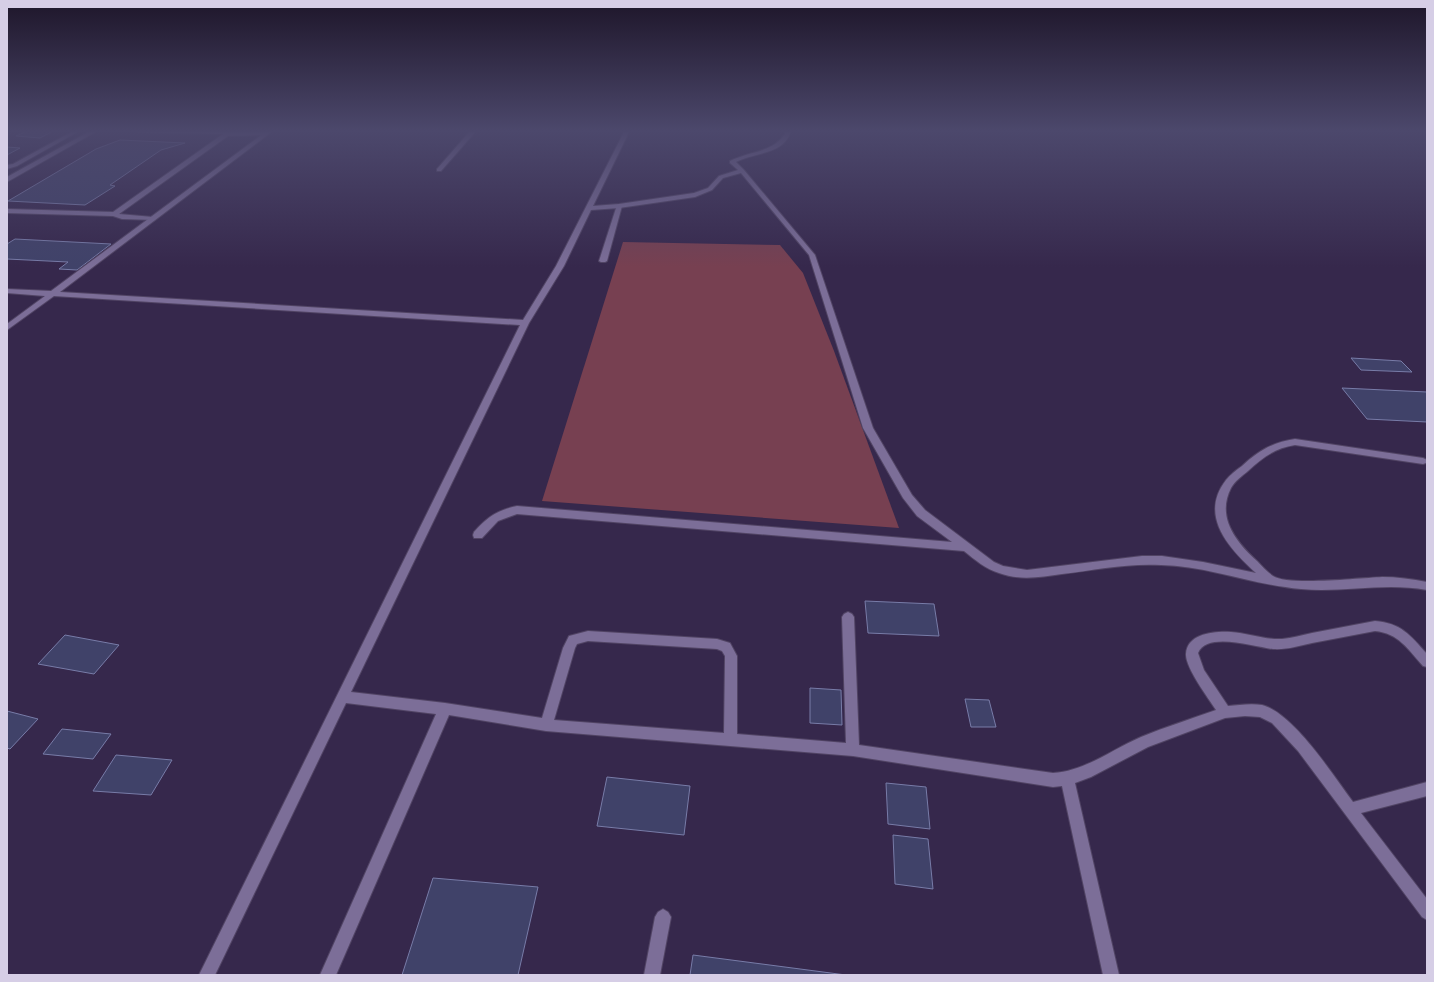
<svg xmlns="http://www.w3.org/2000/svg" width="1434" height="982" font-family="Overpass,sans-serif">
<rect width="100%" height="100%" fill="#36284c"/>
<path fill="#774051" d="M623,242L780,245L803,273L834,351L899,528L542,501Z"/>
<g fill="#404269" stroke="#787ca8">
<path d="M29,130H55L40,138L16,136Z"/>
<path d="M120,140L185,143L161,150L110,185L115,186L85,205L8,201L96,149Z"/>
<path d="M7,147L20,148L7,155Z"/>
<path d="M15,239L111,244L77,270L59,269L68,262L7,259V244Z"/>
<path d="M1351,358L1401,361L1412,372L1361,370Z"/>
<path d="M1342,388L1427,392V422L1367,419Z"/>
<path d="M865,601L934,604L939,636L868,633Z"/>
<path d="M65,635L119,645L94,674L38,664Z"/>
<path d="M810,688L841,690L842,725L810,723Z"/>
<path d="M965,699L989,700L996,727H971Z"/>
<path d="M7,711L38,719L10,749L7,748Z"/>
<path d="M62,729L111,734L93,759L43,754Z"/>
<path d="M116,755L172,760L151,795L93,791Z"/>
<path d="M607,777L690,786L684,835L597,826Z"/>
<path d="M886,783L926,787L930,829L888,824Z"/>
<path d="M893,835L928,839L933,889L895,884Z"/>
<path d="M433,878L538,887L518,975H402Z"/>
<path d="M693,955L846,975H690Z"/>
</g>
<g fill="none" stroke-linecap="round" stroke-linejoin="round">
<defs>
<g id="lane">
<path d="M92,130H99L7,182V177Z"/>
<path d="M135,130L230,132L266,131L269,133L266,135L228,136L119,214L153,217L155,218V220L122,219L113,216L7,213V209L113,212L223,134L137,132Z"/>
<path d="M617,205L622,206L607,261L605,262H601L599,261Z"/>
</g>
<g id="street">
<path d="M75,130H81L17,166L7,169V165L13,164Z"/>
<path d="M268,130H274L60,292L523,320L556,266L625,130H630L593,206L619,204L694,193L708,188L719,176L738,170L730,163V161C751,150 776,153 787,130H791C785,155 755,152 736,162L744,170L815,255L873,428L912,495L925,510L994,562L1003,566L1027,570L1142,556H1162L1203,562L1256,573C1230,549 1198,516 1226,480C1230,475 1236,470 1242,466C1258,451 1273,442 1295,439L1423,458L1427,460L1426,463L1423,464L1295,445C1275,448 1262,458 1248,471C1242,476 1235,481 1231,488C1216,517 1236,542 1257,561C1262,566 1267,572 1273,576C1287,586 1361,578 1382,577C1397,577 1412,579 1427,582V590C1384,582 1343,593 1301,589C1253,585 1208,566 1161,565C1128,563 1095,570 1062,574C1041,577 1020,581 999,573C986,569 975,560 964,551L517,514L498,521L482,538H474L473,535L474,532C487,517 498,510 517,506L952,542L917,516L903,498L863,428L809,255L741,173L723,178L712,190L695,197L619,208L591,210L564,266L529,323L351,692L445,703L542,718L563,648L569,636L588,631L717,639L730,643L737,656V734L846,743L842,617L844,614L848,612L852,614L854,617L859,745L1053,773C1085,771 1111,750 1141,737C1165,727 1191,719 1216,710C1208,698 1185,667 1186,654C1187,633 1216,631 1231,632C1248,633 1265,640 1282,639C1292,638 1302,635 1312,633C1333,629 1354,625 1375,621C1401,623 1410,635 1427,654V667L1423,666C1408,649 1398,633 1375,631C1354,635 1333,639 1312,643C1299,646 1286,650 1273,649C1255,647 1207,631 1198,653L1204,670L1228,706C1239,705 1251,703 1262,705C1293,713 1333,775 1353,802L1427,782V796L1361,813L1427,899V920L1422,917L1298,751L1272,723L1260,717L1245,716L1225,718L1148,747L1091,777L1075,783L1119,975H1103L1062,786L1053,787L853,756L546,731L449,715L336,975H320L436,714L346,703L215,975H199L520,325L54,296L7,330V324L45,296L7,293V289L51,291ZM588,641L717,649L722,651L725,656L724,733L554,720L575,648L577,644Z"/>
<path d="M471,130H477L441,171H437V169Z"/>
<path d="M663,909L668,912L671,917L660,975H644L655,917L658,912Z"/>
</g>
</defs>
<use href="#lane" stroke="#514464" stroke-width="2"/>
<use href="#street" stroke="#514464" stroke-width="2"/>
<use href="#lane" fill="#7c6e98" fill-rule="evenodd"/>
<use href="#street" fill="#7c6e98" fill-rule="evenodd"/>
</g>
<linearGradient id="sky" x2="0" y2="1"><stop stop-color="#1e162a"/><stop offset="0.49" stop-color="#4c486c"/><stop offset="1" stop-color="#4c486c" stop-opacity="0"/></linearGradient>
<rect width="1434" height="267" fill="url(#sky)"/>
<rect width="1434" height="982" fill="none" stroke="#d6cee6" stroke-width="16"/>
</svg>
